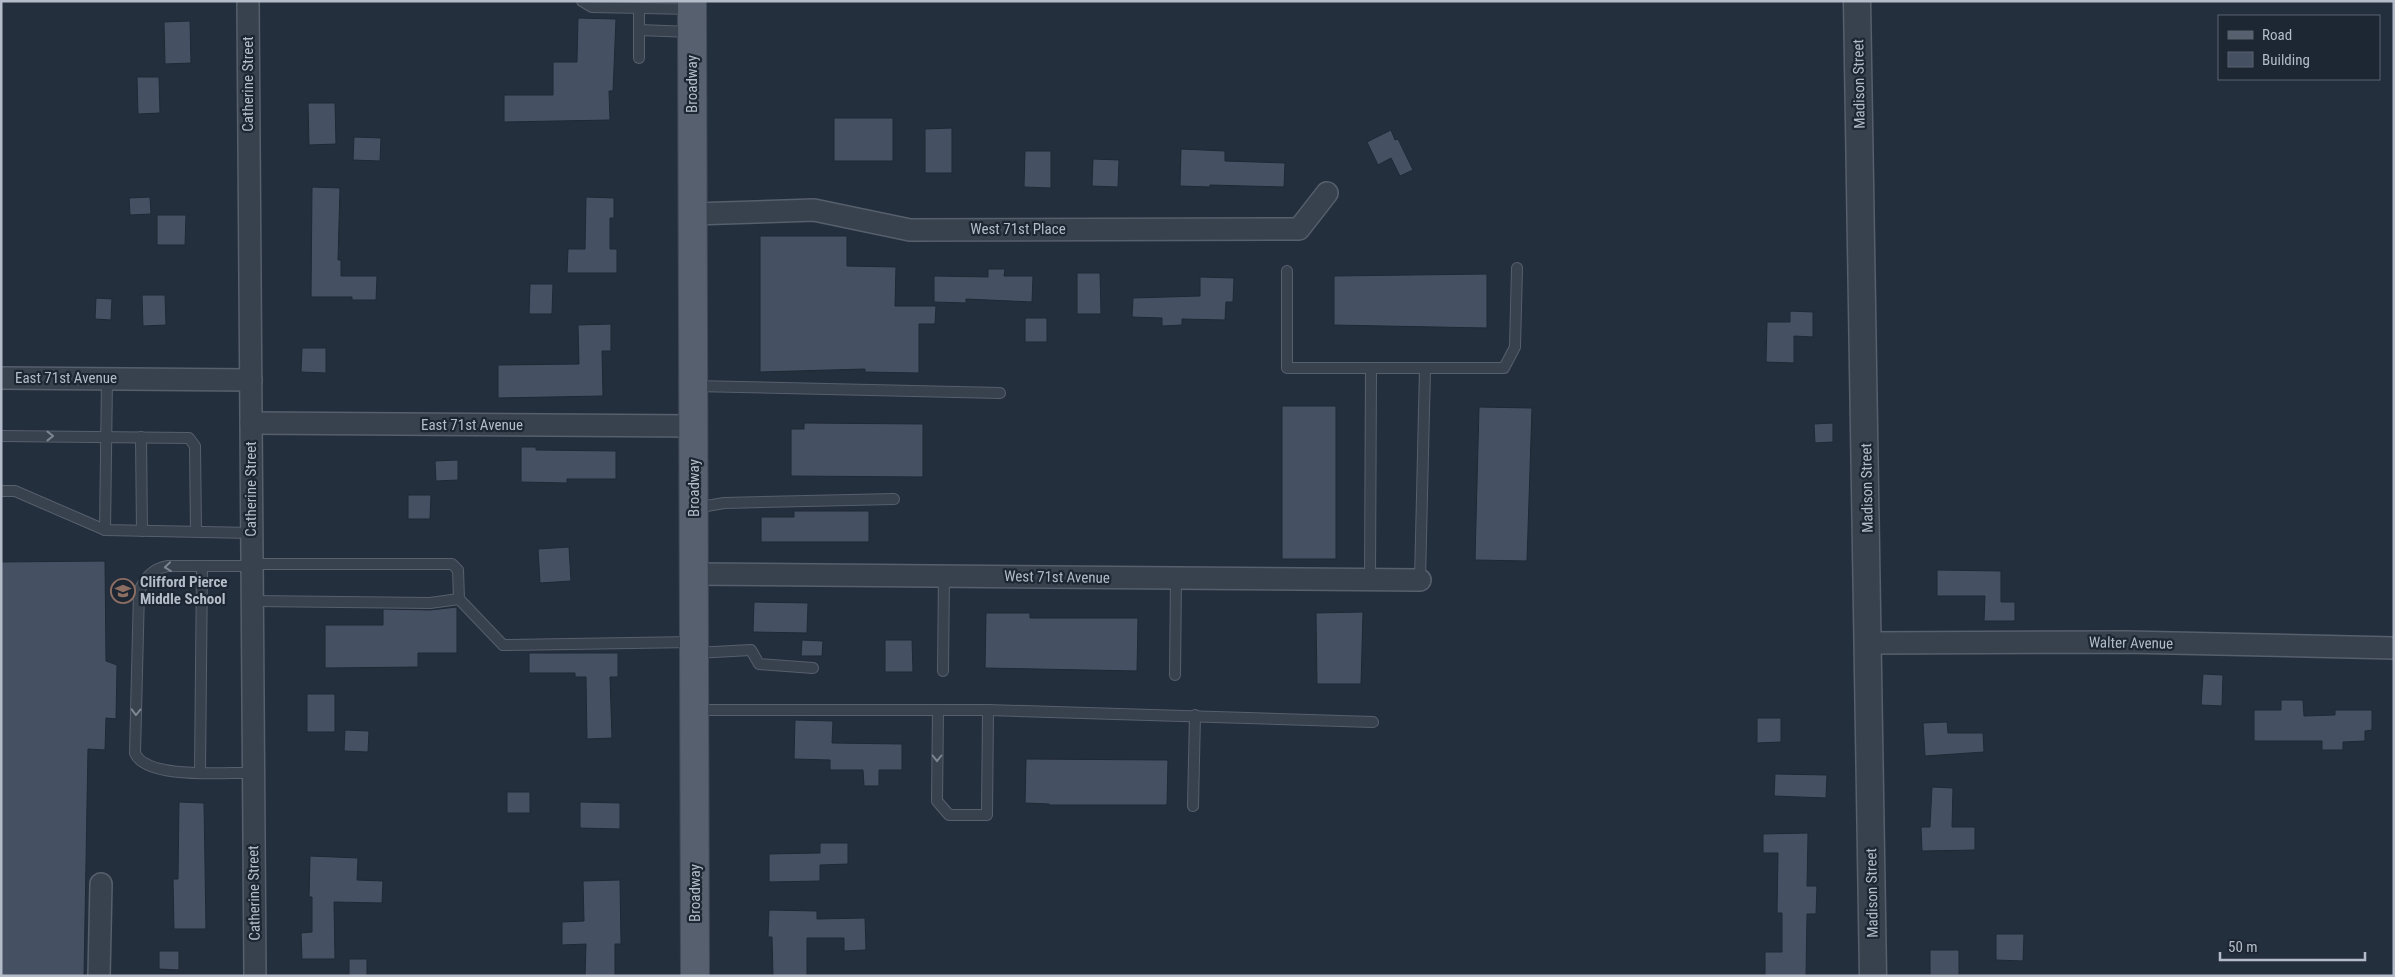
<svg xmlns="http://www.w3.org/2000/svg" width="2395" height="977" font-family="'Roboto Condensed',sans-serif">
<rect width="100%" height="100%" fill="#242f3e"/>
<g fill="#455162" stroke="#1f2835">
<path d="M578,18L616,19L613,91H609L610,120L504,122V95H553V62H577Z"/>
<path d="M190,21L191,63L165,64L164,22Z"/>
<path d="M137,77H159L160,113L138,114Z"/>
<path d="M308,103H335L336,144L309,145Z"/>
<rect x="834" y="118" width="59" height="43"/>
<path d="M952,128V173H925V129Z"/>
<path d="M1391,130L1395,140L1398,139L1413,170L1400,176L1391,158L1378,165L1367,142Z"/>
<path d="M354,137L381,138L380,161L353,160Z"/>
<path d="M1181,149L1225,151V161L1285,163L1284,187L1210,185V187L1180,186Z"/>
<path d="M1025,151H1051V188L1024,187Z"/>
<path d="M1093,159L1119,160L1118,187L1092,186Z"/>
<path d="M312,187L340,188L338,260H341V276H377L376,300H352V297H311Z"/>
<path d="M150,197L151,214L130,215L129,198Z"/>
<path d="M586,197L614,198V218H610V249H617V273H567L568,249H585Z"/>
<path d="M157,215H186L185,245H157Z"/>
<path d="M760,236H847V266L896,267L895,306H936L935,324H919V373L865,372V369L760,372Z"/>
<path d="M988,269H1005L1004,276H1033L1032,302L966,299V303L934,302V276L988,277Z"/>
<path d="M1077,273H1100L1101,314H1077Z"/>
<path d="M1487,274V328L1334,325V276Z"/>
<path d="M1200,277L1234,278L1233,302H1226L1225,320L1182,319V325L1162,326V318L1132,317L1133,298L1200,296Z"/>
<path d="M530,284H553L552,314H529Z"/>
<path d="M142,295H165L166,325L143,326Z"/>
<path d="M96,298L112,299L111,320L95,319Z"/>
<path d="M1790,311L1813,312V337L1794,336V363L1766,362L1767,322H1790Z"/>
<rect x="1025" y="318" width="22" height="24"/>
<path d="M611,324V351H602L603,396L498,398V365L579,364L578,325Z"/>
<path d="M302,348H326V373L301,372Z"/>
<rect x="1282" y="406" width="54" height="153"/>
<path d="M1479,407L1532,408L1527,561L1475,560Z"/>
<path d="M804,423L923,424V477L791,476V429H804Z"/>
<path d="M1833,423V442L1815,443L1814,424Z"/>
<path d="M521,447H536V450L616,451V479H567V483L521,482Z"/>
<path d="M458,460V480L436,481L435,461Z"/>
<path d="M408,495H431L430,519H408Z"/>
<path d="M794,511H869V542H761V517H794Z"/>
<path d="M569,547L571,581L540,583L538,549Z"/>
<path d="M105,561L106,661L117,665L116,719L106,718L105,750L88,749L84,976H1V562Z"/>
<path d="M1937,570L2001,571V602H2015V621H1984L1985,596H1937Z"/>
<path d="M754,602L808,603L807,633L753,632Z"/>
<path d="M457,607V653H418V667L325,668V625H383V609L430,610Z"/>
<path d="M1363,612L1361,684H1317L1316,613Z"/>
<path d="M986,613H1030V618H1138L1137,671L985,668Z"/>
<path d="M802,640L823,641L822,656H801Z"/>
<path d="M885,640H912L913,672H885Z"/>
<path d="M529,653H618V677H610L612,738L587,739L586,677H575V673H529Z"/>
<path d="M2203,674L2223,675L2222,706L2201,705Z"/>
<rect x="307" y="694" width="28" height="38"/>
<path d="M2281,700H2303L2304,716L2335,715V710H2372V730L2365,731V741L2343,742V750H2322V741H2254V710H2281Z"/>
<path d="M1757,718H1781V742L1757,743Z"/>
<path d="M795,720L833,721L832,743L902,744V770H879V786H864L863,770H830V760L794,759Z"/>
<path d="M1947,722L1948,733H1983L1984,752L1925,756L1923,723Z"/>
<path d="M345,730L369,731L368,752L344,751Z"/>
<path d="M1026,759L1168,760L1167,805H1049V804L1025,803Z"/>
<path d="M1775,774L1827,775L1826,798L1774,796Z"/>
<path d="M1932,787L1953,788L1952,827H1975V850L1922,851L1921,827H1930Z"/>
<rect x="507" y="792" width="23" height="21"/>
<path d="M179,802L204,803L206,929H174L173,879H178Z"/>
<path d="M580,802L620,803V829L580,828Z"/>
<path d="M1808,833L1807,886H1817L1816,914H1807L1806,976H1765V952H1782V913H1777L1778,853H1763V834Z"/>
<path d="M820,843H848V864L820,865V881L769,882V854L820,853Z"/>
<path d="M310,856L358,858L357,880L383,881L382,903L334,902L335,959H302L301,933L312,932V897H309Z"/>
<path d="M620,880L621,944H615V976H585L586,944L562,945V922L584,921L583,881Z"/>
<path d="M769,910L817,911V919L865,918L866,950L844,951V938H807V976H773L772,937H768Z"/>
<path d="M1996,934H2024L2023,961L1996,960Z"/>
<rect x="1930" y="950" width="29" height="25"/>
<path d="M159,951H179V970L159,969Z"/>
<rect x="349" y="959" width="18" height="17"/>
</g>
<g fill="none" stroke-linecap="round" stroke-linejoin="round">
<defs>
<g id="service">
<path d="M582,1L592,7L692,9"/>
<path d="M639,30L691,32"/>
<path d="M639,58V8"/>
<path d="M1287,271V368H1504L1515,347L1517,268"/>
<path d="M694,386L1000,393"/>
<path d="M1,436L189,438L195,446L196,531"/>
<path d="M141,437L142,531"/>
<path d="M1,491H15L105,530L252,533"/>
<path d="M695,508L724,503L894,499"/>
<path d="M105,530L107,379"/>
<path d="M252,564H452L458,570L459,599L503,645L693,642"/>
<path d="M252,566H168C152,569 146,577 139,591L135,753C146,780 227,772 253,773"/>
<path d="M1370,580L1371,369"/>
<path d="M1420,580L1425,369"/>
<path d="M252,601L430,603L459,599"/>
<path d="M695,653L751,650L759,664L813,668"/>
<path d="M943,671L944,576"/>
<path d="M1175,675L1176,578"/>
<path d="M696,710H988L1373,722"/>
<path d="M938,710L937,801L949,815H987L988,710"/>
<path d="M200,772L202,566"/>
<path d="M1193,806L1195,715"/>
</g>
<g id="minor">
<path d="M248,1L255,976"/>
<path d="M693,214L814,210L910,230L1299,229L1327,193"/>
<path d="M1,378L251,380"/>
<path d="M251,423L694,426"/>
<path d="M694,574L1420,580"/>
<path d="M1869,643L2127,642L2394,648"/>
<path d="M99,976L101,884"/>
</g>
<path id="tertiary" d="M1857,1L1873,976"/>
<path id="primary" d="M692,1L695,976"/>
</defs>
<use href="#service" stroke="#565f6c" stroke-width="12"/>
<use href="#minor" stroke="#565f6c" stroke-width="24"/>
<use href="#tertiary" stroke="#565f6c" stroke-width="29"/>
<use href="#primary" stroke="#414a57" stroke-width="30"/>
<use href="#service" stroke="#38414e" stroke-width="10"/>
<use href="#minor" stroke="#38414e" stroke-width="21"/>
<use href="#tertiary" stroke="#38414e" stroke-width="26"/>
<use href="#primary" stroke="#56606e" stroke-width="28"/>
</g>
<defs><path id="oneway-chevron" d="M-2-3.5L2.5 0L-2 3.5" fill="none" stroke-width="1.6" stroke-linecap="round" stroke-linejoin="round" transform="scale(1.25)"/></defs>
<g stroke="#7c8592">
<use href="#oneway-chevron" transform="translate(50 436)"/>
<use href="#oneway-chevron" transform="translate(168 567) rotate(174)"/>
<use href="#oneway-chevron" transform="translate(136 712) rotate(91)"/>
<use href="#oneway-chevron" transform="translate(937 758) rotate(90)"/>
</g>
<defs>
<symbol id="school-ring" viewBox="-11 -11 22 22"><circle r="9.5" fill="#1d2633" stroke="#8d6e63" stroke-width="1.5"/><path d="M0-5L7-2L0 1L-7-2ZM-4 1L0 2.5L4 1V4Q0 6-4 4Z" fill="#8d6e63"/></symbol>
</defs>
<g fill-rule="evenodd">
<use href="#school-ring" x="109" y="577" width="28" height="28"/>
</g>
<g text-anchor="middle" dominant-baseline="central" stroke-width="4.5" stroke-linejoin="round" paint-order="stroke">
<g font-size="15" fill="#b4bcc9" stroke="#1d2633">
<text transform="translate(248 84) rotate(-90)">Catherine Street</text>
<text transform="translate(692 84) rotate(-90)">Broadway</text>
<text transform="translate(1859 84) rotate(-91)">Madison Street</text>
<text x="1018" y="229">West 71st Place</text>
<text x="66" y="378">East 71st Avenue</text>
<text x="472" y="425">East 71st Avenue</text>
<text transform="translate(694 488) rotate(-90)">Broadway</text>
<text transform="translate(1867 488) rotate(-91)">Madison Street</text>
<text transform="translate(251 489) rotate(-90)">Catherine Street</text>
<text transform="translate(1057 577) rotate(1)">West 71st Avenue</text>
<text transform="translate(2131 643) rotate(1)">Walter Avenue</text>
<text transform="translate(254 893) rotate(-91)">Catherine Street</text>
<text transform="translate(695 893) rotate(-90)">Broadway</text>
<text transform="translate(1872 893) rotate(-91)">Madison Street</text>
</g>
<g font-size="15" font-weight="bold" fill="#b4bcc9" stroke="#1d2633" text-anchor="start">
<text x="140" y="582">Clifford Pierce<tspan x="140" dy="17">Middle School</tspan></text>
</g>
</g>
<rect width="2395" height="977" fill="none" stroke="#b4bcc9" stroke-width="5"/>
<rect x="2218" y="15" width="162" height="65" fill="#1d2633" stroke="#59626f"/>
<rect x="2228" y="31" width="25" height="8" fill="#56606e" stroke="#59626f"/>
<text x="2262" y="40" font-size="15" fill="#b4bcc9">Road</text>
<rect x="2228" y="52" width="25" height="15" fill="#455162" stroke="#59626f"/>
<text x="2262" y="65" font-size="15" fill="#b4bcc9">Building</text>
<path d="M2220 952v8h145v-8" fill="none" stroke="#b4bcc9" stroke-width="2.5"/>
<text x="2228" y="952" font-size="15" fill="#b4bcc9" stroke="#1d2633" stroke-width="4" paint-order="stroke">50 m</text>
</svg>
